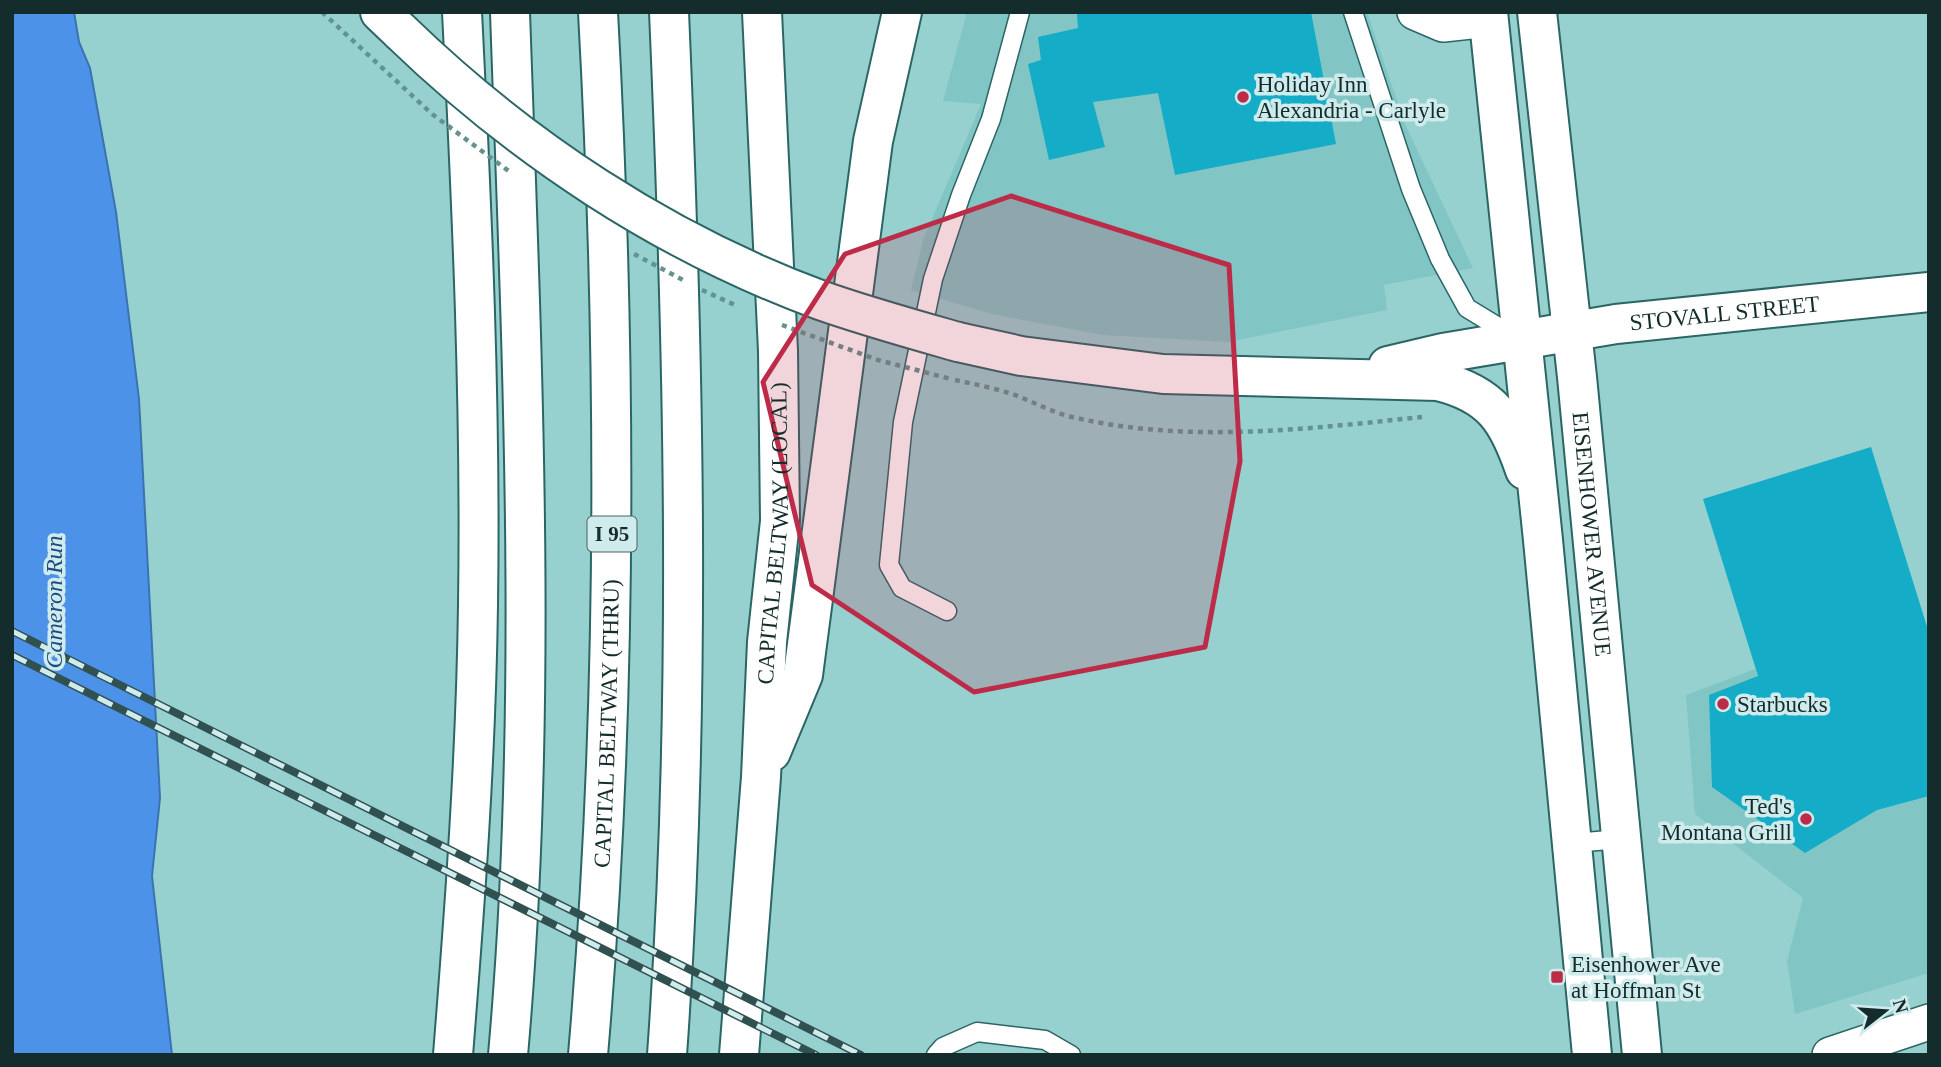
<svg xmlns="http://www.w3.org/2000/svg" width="1941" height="1067" font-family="Georgia,serif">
<rect width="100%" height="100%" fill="#96d1d0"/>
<g fill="#81c6c5">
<path d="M967,12H1367L1405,124L1473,268L1384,285L1387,310L1228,342L1103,335L991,314L911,290L923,240L981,104L943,101Z"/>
<path d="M1755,669L1784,761L1929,717V973L1795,1014L1787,961L1803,898L1695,814L1686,695Z"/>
</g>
<path fill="#4c92e8" stroke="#3b73b0" stroke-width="2" d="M12,12H74L79,42L90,68L116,212L139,399L160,798L152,876L172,1055H12Z"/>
<g fill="#14acc7">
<path d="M1086,12H1311L1336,144L1175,175L1158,93L1093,102L1105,147L1049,160L1028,64L1041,60L1038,37L1078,28L1077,14Z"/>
<path d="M1871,447L1929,633V796L1877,810L1805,853L1712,787L1709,695L1758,676L1703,499Z"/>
</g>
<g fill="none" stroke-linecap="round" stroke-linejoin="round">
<defs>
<g id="service">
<path d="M1353,12L1411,189L1440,259L1467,308L1513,336"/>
<path d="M947,611L902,588L889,565L903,422L933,279L961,195L991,119L1020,12"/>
<path d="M1573,843L1621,839"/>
<path d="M936,1055L943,1047L977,1032L1045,1040L1071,1055"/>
</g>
<g id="minor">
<path d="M1415,12L1443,24L1489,19"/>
<path d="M1830,1055L1929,1022"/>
</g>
<g id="secondary">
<path d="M1488,12L1543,540L1592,1055"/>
<path id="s1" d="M1537,12L1577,377L1642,1055"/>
<path d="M958,342L1021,356L1163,374L1438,381C1492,394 1508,420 1525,470"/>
<path id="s2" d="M1388,366L1443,353L1616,324L1929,292"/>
</g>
<path id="primary" d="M380,12L401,32"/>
<g id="motorway">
<path d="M771,752L803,675L873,141L902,12"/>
<path d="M453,1055C465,905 476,755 478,605C481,408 472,210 462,12"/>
<path d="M508,1055C539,708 522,359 510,12"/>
<path id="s3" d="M588,1055C618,708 617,360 598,12"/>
<path d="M667,1055C692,708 684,359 669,12"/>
<path id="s4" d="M739,1055L761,777L767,642L780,521L778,351L762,12"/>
</g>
</defs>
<use href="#service" stroke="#2b6665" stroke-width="21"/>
<use href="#minor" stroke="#2b6665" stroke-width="38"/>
<use href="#secondary" stroke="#2b6665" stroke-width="42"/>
<use href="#primary" stroke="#2b6665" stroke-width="42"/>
<use href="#motorway" stroke="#2b6665" stroke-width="42"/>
<path stroke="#649291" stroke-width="4.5" stroke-dasharray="5 5" stroke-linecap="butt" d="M955,380C974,384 994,388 1012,394C1032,401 1051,412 1072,417C1187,444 1306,429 1422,417"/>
<use href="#service" stroke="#fff" stroke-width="18"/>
<use href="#minor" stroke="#fff" stroke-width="35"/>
<use href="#secondary" stroke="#fff" stroke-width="38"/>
<use href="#primary" stroke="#fff" stroke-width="38"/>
<use href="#motorway" stroke="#fff" stroke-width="38"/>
<defs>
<g id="rail">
<path d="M12,631L861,1055"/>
<path d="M12,655L816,1055"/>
</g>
</defs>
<use href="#rail" stroke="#315151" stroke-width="8"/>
<use href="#rail" stroke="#cfebeb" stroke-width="5" stroke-dasharray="16" stroke-linecap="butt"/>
<defs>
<path id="secondary-bridge" d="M401,32C521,148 663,242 820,300C865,316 912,329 958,342"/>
</defs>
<use href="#secondary-bridge" stroke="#2b6665" stroke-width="42" stroke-linecap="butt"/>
<g stroke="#649291" stroke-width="4.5" stroke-dasharray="5 5" stroke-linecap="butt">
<path d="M322,12L432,114L510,172"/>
<path d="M634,254L685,281"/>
<path d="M702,290L735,305"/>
<path d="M782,325L878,360L951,379"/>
</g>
<use href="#secondary-bridge" stroke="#fff" stroke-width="38"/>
</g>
<path fill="#bc2c49" fill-opacity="0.2" stroke="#bc2c49" stroke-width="5" stroke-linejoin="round" d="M1011,196L1229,265L1240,461L1205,647L974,692L812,585L763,382L845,254Z"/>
<g fill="#bc2c49" stroke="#cfebeb" stroke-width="2.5">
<circle cx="1243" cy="97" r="7"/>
<circle cx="1723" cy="704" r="7"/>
<circle cx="1806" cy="819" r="7"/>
<rect x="1550" y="970" width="14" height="14" rx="3.5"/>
</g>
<g text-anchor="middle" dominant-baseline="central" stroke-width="7" stroke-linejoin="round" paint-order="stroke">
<rect fill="#cfebeb" stroke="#4c6565" stroke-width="2" x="587.5" y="516.5" width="49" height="35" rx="5"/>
<g font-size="21" font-weight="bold" fill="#142c2c">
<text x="612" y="534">I 95</text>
</g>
<g font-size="23" fill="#142c2c" stroke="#cfebeb" text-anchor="start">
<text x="1257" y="84">Holiday Inn<tspan x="1257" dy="26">Alexandria - Carlyle</tspan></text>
<text x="1737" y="704">Starbucks</text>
<text x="1792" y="806" text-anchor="end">Ted's<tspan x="1792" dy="26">Montana Grill</tspan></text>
<text x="1571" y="964">Eisenhower Ave<tspan x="1571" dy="26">at Hoffman St</tspan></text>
</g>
<g font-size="23" fill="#142c2c" stroke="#cfebeb">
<text stroke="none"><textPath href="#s2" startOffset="341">STOVALL STREET</textPath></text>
<text stroke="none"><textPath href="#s1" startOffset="525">EISENHOWER AVENUE</textPath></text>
<text stroke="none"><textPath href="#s4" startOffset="523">CAPITAL BELTWAY (LOCAL)</textPath></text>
<text stroke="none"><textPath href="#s3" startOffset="332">CAPITAL BELTWAY (THRU)</textPath></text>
</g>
<g font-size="24" font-style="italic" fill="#1c4b83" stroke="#cfebeb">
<text transform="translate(54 602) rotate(-90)">Cameron Run</text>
</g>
</g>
<rect width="1941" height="1067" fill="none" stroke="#142c2c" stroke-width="28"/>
<g transform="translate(1885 1011) rotate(73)" stroke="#cfebeb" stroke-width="5" paint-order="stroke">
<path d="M0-5L12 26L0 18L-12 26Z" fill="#142c2c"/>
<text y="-10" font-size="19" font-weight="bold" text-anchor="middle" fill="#142c2c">N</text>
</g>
</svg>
